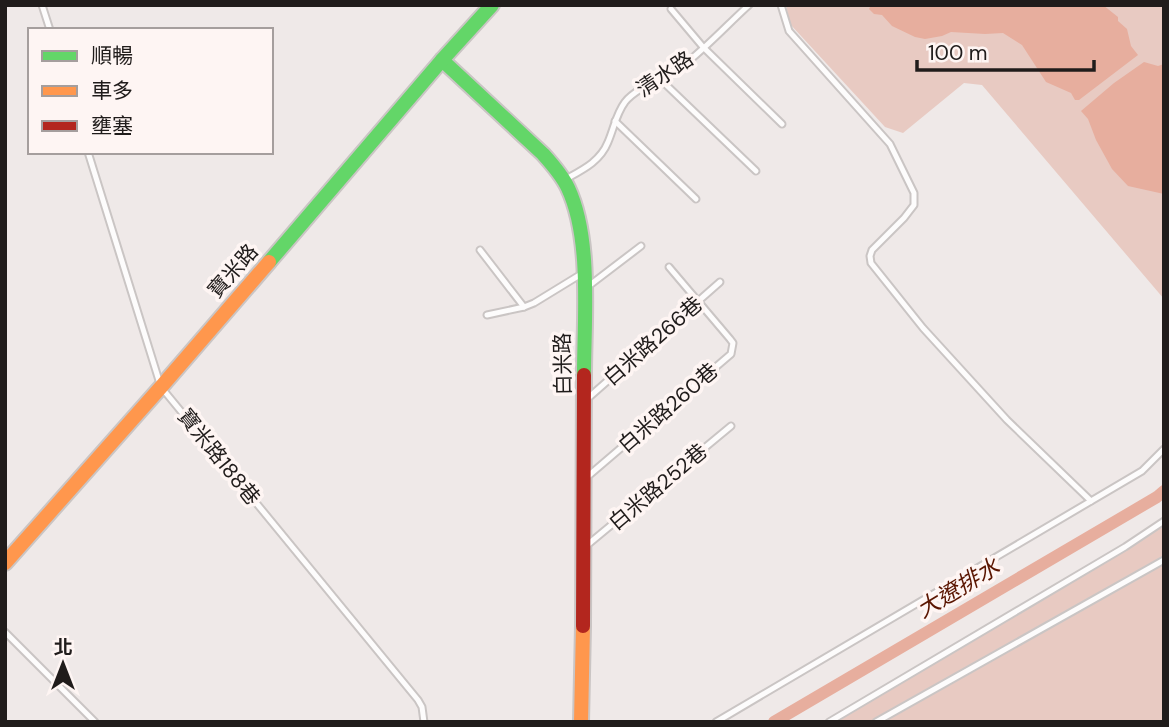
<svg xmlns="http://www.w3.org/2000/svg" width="1169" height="727" font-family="'DM Sans','Noto Sans TC',sans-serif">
<rect width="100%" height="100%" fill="#efe9e8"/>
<g fill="#e8cac2">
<path d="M786,5H1164V299L982,85L964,83L903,133L885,127L790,24Z"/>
<path d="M1164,525V722H831Z"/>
</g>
<g fill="#e7ae9e">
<path d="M871,5H1103L1118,17V21L1127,29L1131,46L1138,55L1079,100H1075L1071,93L1046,82L1022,45L1003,33L985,34L951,32L942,36L925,39L915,37L892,26L882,15L874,14L869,9Z"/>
<path d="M1144,62L1158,66L1164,64V194L1128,186L1112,169L1096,140L1088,119L1081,111L1114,83Z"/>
</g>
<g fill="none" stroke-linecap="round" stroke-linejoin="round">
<path stroke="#e7ae9e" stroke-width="12" d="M774,722L1157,497L1164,491"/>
<defs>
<g id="lane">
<path d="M42,5L50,30"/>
<path d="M781,5L789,31L890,144L914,193V205L904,218L872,250L870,256L871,263L923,328L1007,420L1091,501"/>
<path d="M671,9L703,47L782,124"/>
<path d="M660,79L756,171"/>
<path d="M615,121L696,199"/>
<path d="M88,152L161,387L418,700L422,707L424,722"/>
<path d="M564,180C582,170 600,162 608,142C614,128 616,114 625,102C637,87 668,76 685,64C706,48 729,23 749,5"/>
<path d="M480,250L524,307"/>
<path d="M586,288L641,246"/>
<path d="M487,315L524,307L534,303L583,273"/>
<path d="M587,399L720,282"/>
<path d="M587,477L731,354L733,343L730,339L669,267"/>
<path d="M586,546L731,426"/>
<path d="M5,632L95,722"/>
<path d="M716,722L1142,471L1164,449"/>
<path d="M829,722L1125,547L1164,521"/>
<path d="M876,722L1164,560"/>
</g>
<g id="fast">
<path d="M442,60L543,154C552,164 562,175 568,188C592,239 584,319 584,375"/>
<path d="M269,262L442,60L492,5"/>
</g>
<g id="slow">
<path d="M5,563L161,387L269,262"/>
<path d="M581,722L583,626"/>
</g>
<path id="jam" d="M583,626L584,375"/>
</defs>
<use href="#lane" stroke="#cac5c4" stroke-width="9"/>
<use href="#fast" stroke="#cac5c4" stroke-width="18"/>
<use href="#slow" stroke="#cac5c4" stroke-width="18"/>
<use href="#jam" stroke="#cac5c4" stroke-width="18"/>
<use href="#lane" stroke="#fdfcfc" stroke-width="5"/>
<use href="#fast" stroke="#63d668" stroke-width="14"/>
<use href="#slow" stroke="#ff974d" stroke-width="14"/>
<use href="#jam" stroke="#b3261e" stroke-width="14"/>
</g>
<g text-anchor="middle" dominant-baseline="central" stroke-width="7" stroke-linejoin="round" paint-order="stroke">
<g font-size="21" fill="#201c1b" stroke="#fef5f3">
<text transform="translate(665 74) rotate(-34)">清水路</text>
<text transform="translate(233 271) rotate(-49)">寶米路</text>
<text transform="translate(653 341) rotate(-41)">白米路266巷</text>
<text transform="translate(563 364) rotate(-91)">白米路</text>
<text transform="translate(668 408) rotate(-41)">白米路260巷</text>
<text transform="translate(219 457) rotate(51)">寶米路188巷</text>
<text transform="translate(658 487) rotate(-40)">白米路252巷</text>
</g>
<g font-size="23" font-style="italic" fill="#5a1500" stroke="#fef5f3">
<text transform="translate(958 588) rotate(-31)">大遼排水</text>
</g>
</g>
<rect width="1169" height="727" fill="none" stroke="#201c1b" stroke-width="14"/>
<rect x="28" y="28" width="245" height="126" fill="#fef5f3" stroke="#a59e9d" stroke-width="2"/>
<rect x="42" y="51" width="35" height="10" fill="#63d668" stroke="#a59e9d" stroke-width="2"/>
<text x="91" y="63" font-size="21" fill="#201c1b">順暢</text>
<rect x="42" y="86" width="35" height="10" fill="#ff974d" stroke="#a59e9d" stroke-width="2"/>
<text x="91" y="98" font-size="21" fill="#201c1b">車多</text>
<rect x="42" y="121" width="35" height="10" fill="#b3261e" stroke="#a59e9d" stroke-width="2"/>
<text x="91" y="133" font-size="21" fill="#201c1b">壅塞</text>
<g transform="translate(63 664)" stroke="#fef5f3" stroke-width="5" paint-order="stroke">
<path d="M0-5L12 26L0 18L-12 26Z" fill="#201c1b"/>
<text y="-10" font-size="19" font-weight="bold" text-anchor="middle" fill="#201c1b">北</text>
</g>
<path d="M917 60v10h177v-10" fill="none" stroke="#201c1b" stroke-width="3.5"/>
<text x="928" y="60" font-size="21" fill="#201c1b" stroke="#fef5f3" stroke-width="5" paint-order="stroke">100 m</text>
</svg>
